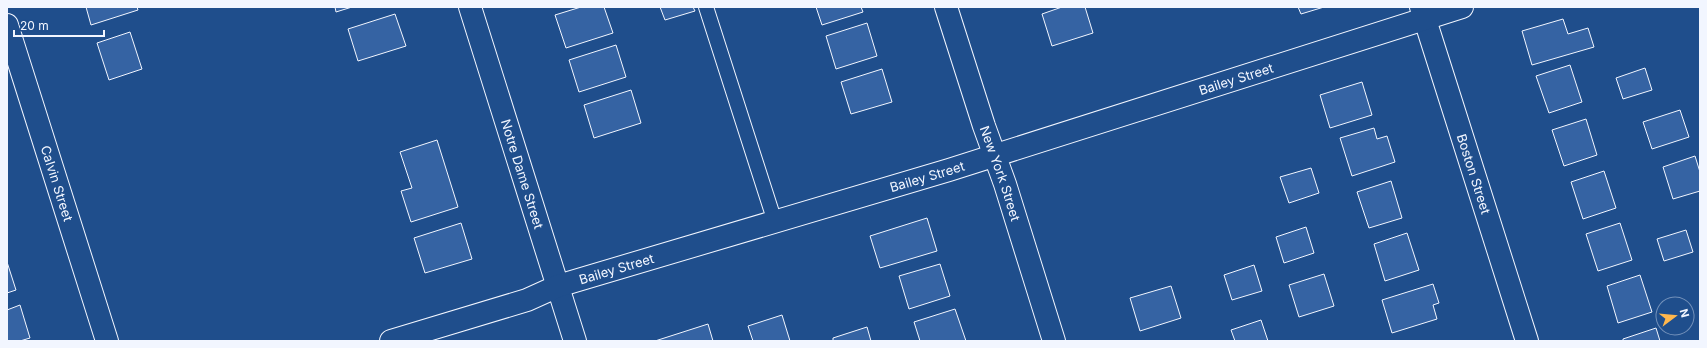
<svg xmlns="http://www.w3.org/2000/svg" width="1707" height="348" font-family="Inter,sans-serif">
<rect width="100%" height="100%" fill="#1f4e8c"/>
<g fill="#3563a3" stroke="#f2f6ff">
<path d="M86,7H137L138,10L91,25Z"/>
<path d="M335,7H352L336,12Z"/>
<path d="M581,7H604L613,33L566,48L555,15Z"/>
<path d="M660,7H693L695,11L665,20Z"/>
<path d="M816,7H861L863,12L822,25Z"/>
<path d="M1062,7H1085L1093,33L1052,46L1042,14Z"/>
<path d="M1298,7H1324L1301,14Z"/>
<path d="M395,14L406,46L358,61L348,29Z"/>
<path d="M1563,19L1568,34L1588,28L1594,47L1532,65L1522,31Z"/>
<path d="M867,23L877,56L836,69L826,36Z"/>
<path d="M130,32L142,69L109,80L97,43Z"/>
<path d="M616,45L626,77L579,92L569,60Z"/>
<path d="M1570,65L1582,102L1549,113L1536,76Z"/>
<path d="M1645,68L1652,90L1623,99L1616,78Z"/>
<path d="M882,69L892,102L851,114L841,82Z"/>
<path d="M1362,82L1372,115L1330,128L1320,95Z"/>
<path d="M631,90L641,123L594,138L584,105Z"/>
<path d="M1680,110L1689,137L1652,149L1643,122Z"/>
<path d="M1586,119L1597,155L1564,166L1552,130Z"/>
<path d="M1374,128L1377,139L1387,136L1395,162L1352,176L1340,138Z"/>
<path d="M437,140L458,207L411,222L401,191L412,188L400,152Z"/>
<path d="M1695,156L1700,172V191L1673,199L1663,167Z"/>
<path d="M1311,168L1319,193L1289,203L1280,177Z"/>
<path d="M1604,171L1616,208L1583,219L1571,182Z"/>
<path d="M1391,181L1402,218L1369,228L1357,192Z"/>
<path d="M927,218L937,251L880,268L870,236Z"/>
<path d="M461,223L472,259L425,273L414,238Z"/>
<path d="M1620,223L1632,260L1598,271L1586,234Z"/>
<path d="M1306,227L1314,253L1284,263L1276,237Z"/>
<path d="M1686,230L1693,252L1664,261L1657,239Z"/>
<path d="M1407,233L1419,270L1385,281L1374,244Z"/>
<path d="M7,262L16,290L7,293Z"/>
<path d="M940,264L950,296L909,309L899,276Z"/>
<path d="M1254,265L1262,291L1232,300L1224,275Z"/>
<path d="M1324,274L1334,306L1299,317L1289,285Z"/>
<path d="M1640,275L1652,312L1618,323L1607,286Z"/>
<path d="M1433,284L1439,303L1433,305L1437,319L1392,333L1382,300Z"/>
<path d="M1171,286L1181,318L1140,331L1130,298Z"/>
<path d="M20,305L30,338L20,341H7V310Z"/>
<path d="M955,309L966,341H920L914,322Z"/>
<path d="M782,315L790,341H753L748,326Z"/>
<path d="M1261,320L1268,341H1235L1231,330Z"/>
<path d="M708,324L713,341H655Z"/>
<path d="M867,327L871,341H833V338Z"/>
<path d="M1656,328L1660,341H1623V339Z"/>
</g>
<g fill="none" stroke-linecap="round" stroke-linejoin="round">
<defs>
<path id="lane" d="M706,7L775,222"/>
<g id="street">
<path id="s1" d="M470,7L575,341"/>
<path id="s2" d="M946,7L984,126L1005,184L1054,341"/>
<path id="s3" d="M1421,7L1527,341"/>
<path id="s4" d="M7,25L107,341"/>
<path id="s5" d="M391,341L527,300L558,286L595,275L949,170L1462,7"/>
</g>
</defs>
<use href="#lane" stroke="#f2f6ff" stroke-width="16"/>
<use href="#street" stroke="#f2f6ff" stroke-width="24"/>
<use href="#lane" stroke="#1f4e8c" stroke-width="14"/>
<use href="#street" stroke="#1f4e8c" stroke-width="22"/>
</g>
<g text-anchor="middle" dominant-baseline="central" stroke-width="3" stroke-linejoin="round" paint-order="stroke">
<g font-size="13" fill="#f2f6ff" stroke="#1f4e8c">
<text stroke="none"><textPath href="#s5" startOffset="885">Bailey Street</textPath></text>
<text stroke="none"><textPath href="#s1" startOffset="175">Notre Dame Street</textPath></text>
<text stroke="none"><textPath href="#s2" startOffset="175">New York Street</textPath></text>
<text stroke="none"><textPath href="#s3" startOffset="175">Boston Street</textPath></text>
<text stroke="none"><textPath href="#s5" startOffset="561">Bailey Street</textPath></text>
<text stroke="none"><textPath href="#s4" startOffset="166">Calvin Street</textPath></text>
<text stroke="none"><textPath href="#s5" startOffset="237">Bailey Street</textPath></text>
</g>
</g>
<rect width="1707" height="348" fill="none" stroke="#f2f6ff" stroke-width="16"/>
<g transform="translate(1675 316) rotate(74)"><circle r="19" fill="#1f4e8c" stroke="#7391ba"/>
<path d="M0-3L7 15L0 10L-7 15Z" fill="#ffb74d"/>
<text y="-6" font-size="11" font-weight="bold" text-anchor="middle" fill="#f2f6ff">N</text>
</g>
<path d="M14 30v6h90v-6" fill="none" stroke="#f2f6ff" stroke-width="2"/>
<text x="20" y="30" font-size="12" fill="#f2f6ff" stroke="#1f4e8c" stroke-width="3" paint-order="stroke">20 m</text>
</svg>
